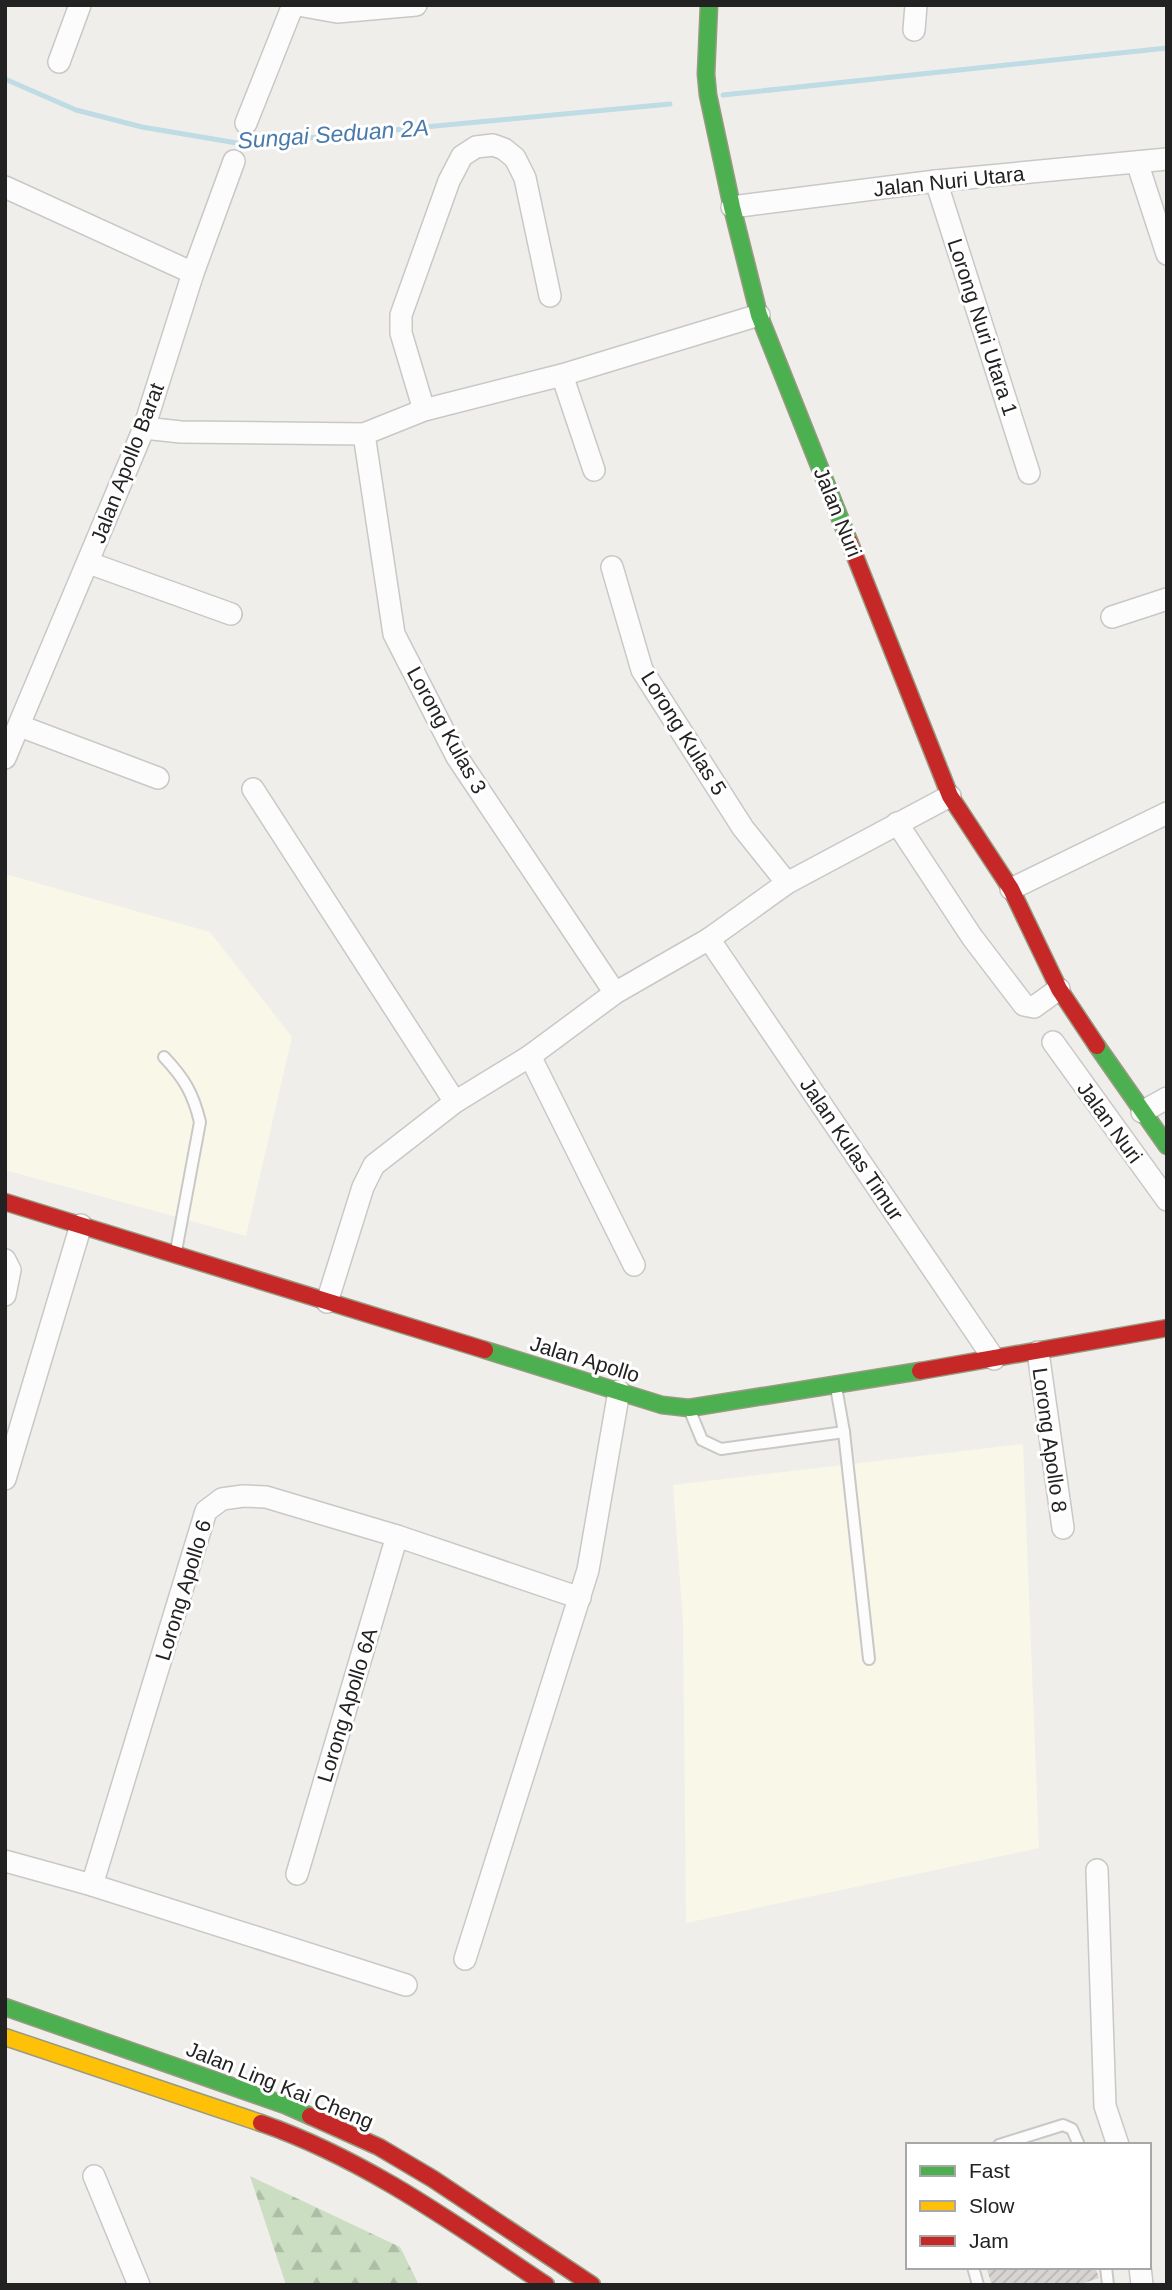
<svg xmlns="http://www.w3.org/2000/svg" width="1172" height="2290" font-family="Helvetica,sans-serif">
<defs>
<pattern id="forest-firs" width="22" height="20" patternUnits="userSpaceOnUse" patternTransform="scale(1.75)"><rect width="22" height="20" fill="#cbdec1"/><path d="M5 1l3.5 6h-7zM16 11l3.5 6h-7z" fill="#aebea6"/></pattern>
<pattern id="building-hatch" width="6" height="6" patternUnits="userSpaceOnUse" patternTransform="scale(1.75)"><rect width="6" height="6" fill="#d7d4d2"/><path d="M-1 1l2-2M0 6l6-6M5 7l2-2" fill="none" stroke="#b8b6b4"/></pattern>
</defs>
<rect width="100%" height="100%" fill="#f0eeeb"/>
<g fill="#f8f7e8">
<path d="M5,874L210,932L292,1037L246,1236L5,1170Z"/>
<path d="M1023,1444L1039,1848L686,1923L683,1621L673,1485Z"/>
</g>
<path fill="url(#forest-firs)" d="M250,2176L400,2247L419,2285H286Z"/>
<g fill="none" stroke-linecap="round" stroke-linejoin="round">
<g stroke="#bfdbe3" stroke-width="5">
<path d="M5,79L76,110L142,127L243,144L670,104"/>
<path d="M723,95L1167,48"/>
</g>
</g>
<path fill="url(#building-hatch)" d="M986,2267H1095L1099,2278L1078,2285H992Z"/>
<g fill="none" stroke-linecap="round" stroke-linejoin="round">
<defs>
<g id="lane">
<path d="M164,1057C184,1078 193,1093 200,1122L176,1251"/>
<path d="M836,1387L844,1432L869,1659"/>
<path d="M690,1411L702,1440L721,1449L844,1432"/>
<path d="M999,2145L1063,2125L1072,2129L1079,2145"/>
<path d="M973,2267L978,2285"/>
<path d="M1106,2267L1108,2285"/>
</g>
<g id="street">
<path d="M298,5L337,12L416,5"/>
<path d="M914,30L916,5"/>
<path d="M59,62L80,5"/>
<path d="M246,123L293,5"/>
<path d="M1137,162L1167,254"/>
<path d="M936,181L1029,473"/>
<path d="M5,187L193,273"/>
<path d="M732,207L936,181L1167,159"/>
<path d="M562,375L594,470"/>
<path d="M424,410L401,333V315L449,181L462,156L476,147L493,145L504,149L515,158L525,178L550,296"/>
<path d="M144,428L181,432L364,434L424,410L562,375L759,315"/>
<path d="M364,434L394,634L457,757L615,993"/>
<path d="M89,563L231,614"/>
<path d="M612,567L642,670L743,828L787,883"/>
<path d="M1112,617L1167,599"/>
<path d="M20,726L158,778"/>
<path d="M5,758L144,428L193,273L234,161"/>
<path d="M253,789L455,1102"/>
<path d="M897,823L972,937L1024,1005L1034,1007L1059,989"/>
<path d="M1011,889L1167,813"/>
<path d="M709,939L994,1359"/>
<path d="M1053,1042L1167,1200"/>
<path d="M530,1056L634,1265"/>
<path d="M1142,1112L1167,1098"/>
<path d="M5,1260L10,1270L5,1295"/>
<path d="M327,1302L363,1187L374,1165L455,1102L530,1056L615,993L709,939L787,883L950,796"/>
<path d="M1038,1352L1063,1528"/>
<path d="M5,1479L81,1225"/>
<path d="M5,1861L92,1885L406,1985"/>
<path d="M1097,1870L1105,2106L1118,2145"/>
<path d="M297,1874L397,1536"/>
<path d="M92,1885L206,1511L222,1499L243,1496L266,1497L397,1536L580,1598"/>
<path d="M465,1959L588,1570L619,1391"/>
<path d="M94,2176L139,2285"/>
<path d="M1140,2267L1142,2285"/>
</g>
<g id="fast">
<path d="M709,5L706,74L708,95L732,207L759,315L849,541"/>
<path d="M1097,1046L1167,1146"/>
<path d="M485,1350L662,1405L689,1408L920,1371"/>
<path d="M5,2007L285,2105L310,2116"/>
</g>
<path id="slow" d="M5,2037L261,2123"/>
<g id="jam">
<path d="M849,541L950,796L1011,889L1059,989L1097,1046"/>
<path d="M5,1202L485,1350"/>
<path d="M920,1371L1167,1328"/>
<path d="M310,2116L379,2147L433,2179L592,2285"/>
<path d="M261,2123C365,2159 455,2224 546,2285"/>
</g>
</defs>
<use href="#lane" stroke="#c9c8c7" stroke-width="14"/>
<use href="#street" stroke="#c9c8c7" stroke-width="24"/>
<use href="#fast" stroke="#999a82" stroke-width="19"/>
<use href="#slow" stroke="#999a82" stroke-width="19"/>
<use href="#jam" stroke="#999a82" stroke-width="19"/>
<use href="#lane" stroke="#fdfcfc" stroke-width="10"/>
<use href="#street" stroke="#fdfcfc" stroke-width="21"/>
<use href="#fast" stroke="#4caf50" stroke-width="16"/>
<use href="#slow" stroke="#ffc107" stroke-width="16"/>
<use href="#jam" stroke="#c62828" stroke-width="16"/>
</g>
<g text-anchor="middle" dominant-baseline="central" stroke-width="6" stroke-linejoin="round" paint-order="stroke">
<g font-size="21" fill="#222" stroke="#fff">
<text transform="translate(949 181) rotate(-6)">Jalan Nuri Utara</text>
<text transform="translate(983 327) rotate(72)">Lorong Nuri Utara 1</text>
<text transform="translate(127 463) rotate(-69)">Jalan Apollo Barat</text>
<text transform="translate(838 512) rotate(68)">Jalan Nuri</text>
<text transform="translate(447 730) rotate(61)">Lorong Kulas 3</text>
<text transform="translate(684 733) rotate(58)">Lorong Kulas 5</text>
<text transform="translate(1110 1122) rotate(54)">Jalan Nuri</text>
<text transform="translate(852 1149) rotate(56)">Jalan Kulas Timur</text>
<text transform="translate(585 1359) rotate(17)">Jalan Apollo</text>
<text transform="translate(1050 1440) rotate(82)">Lorong Apollo 8</text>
<text transform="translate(183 1590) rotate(-73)">Lorong Apollo 6</text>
<text transform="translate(347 1705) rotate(-73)">Lorong Apollo 6A</text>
<text transform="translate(280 2085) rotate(22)">Jalan Ling Kai Cheng</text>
</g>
<g font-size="23" font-style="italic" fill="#4a7aab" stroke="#fff">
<text transform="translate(333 134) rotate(-4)">Sungai Seduan 2A</text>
</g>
</g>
<rect width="1172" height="2290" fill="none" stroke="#222222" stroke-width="14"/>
<rect x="906" y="2143" width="245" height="126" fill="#ffffff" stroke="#a7a7a7" stroke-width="2"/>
<rect x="920" y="2166" width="35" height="10" fill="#4caf50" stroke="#a7a7a7" stroke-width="2"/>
<text x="969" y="2178" font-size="21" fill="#222222">Fast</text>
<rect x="920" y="2201" width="35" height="10" fill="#ffc107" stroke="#a7a7a7" stroke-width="2"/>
<text x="969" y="2213" font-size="21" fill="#222222">Slow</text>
<rect x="920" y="2236" width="35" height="10" fill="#c62828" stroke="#a7a7a7" stroke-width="2"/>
<text x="969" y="2248" font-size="21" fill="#222222">Jam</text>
</svg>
